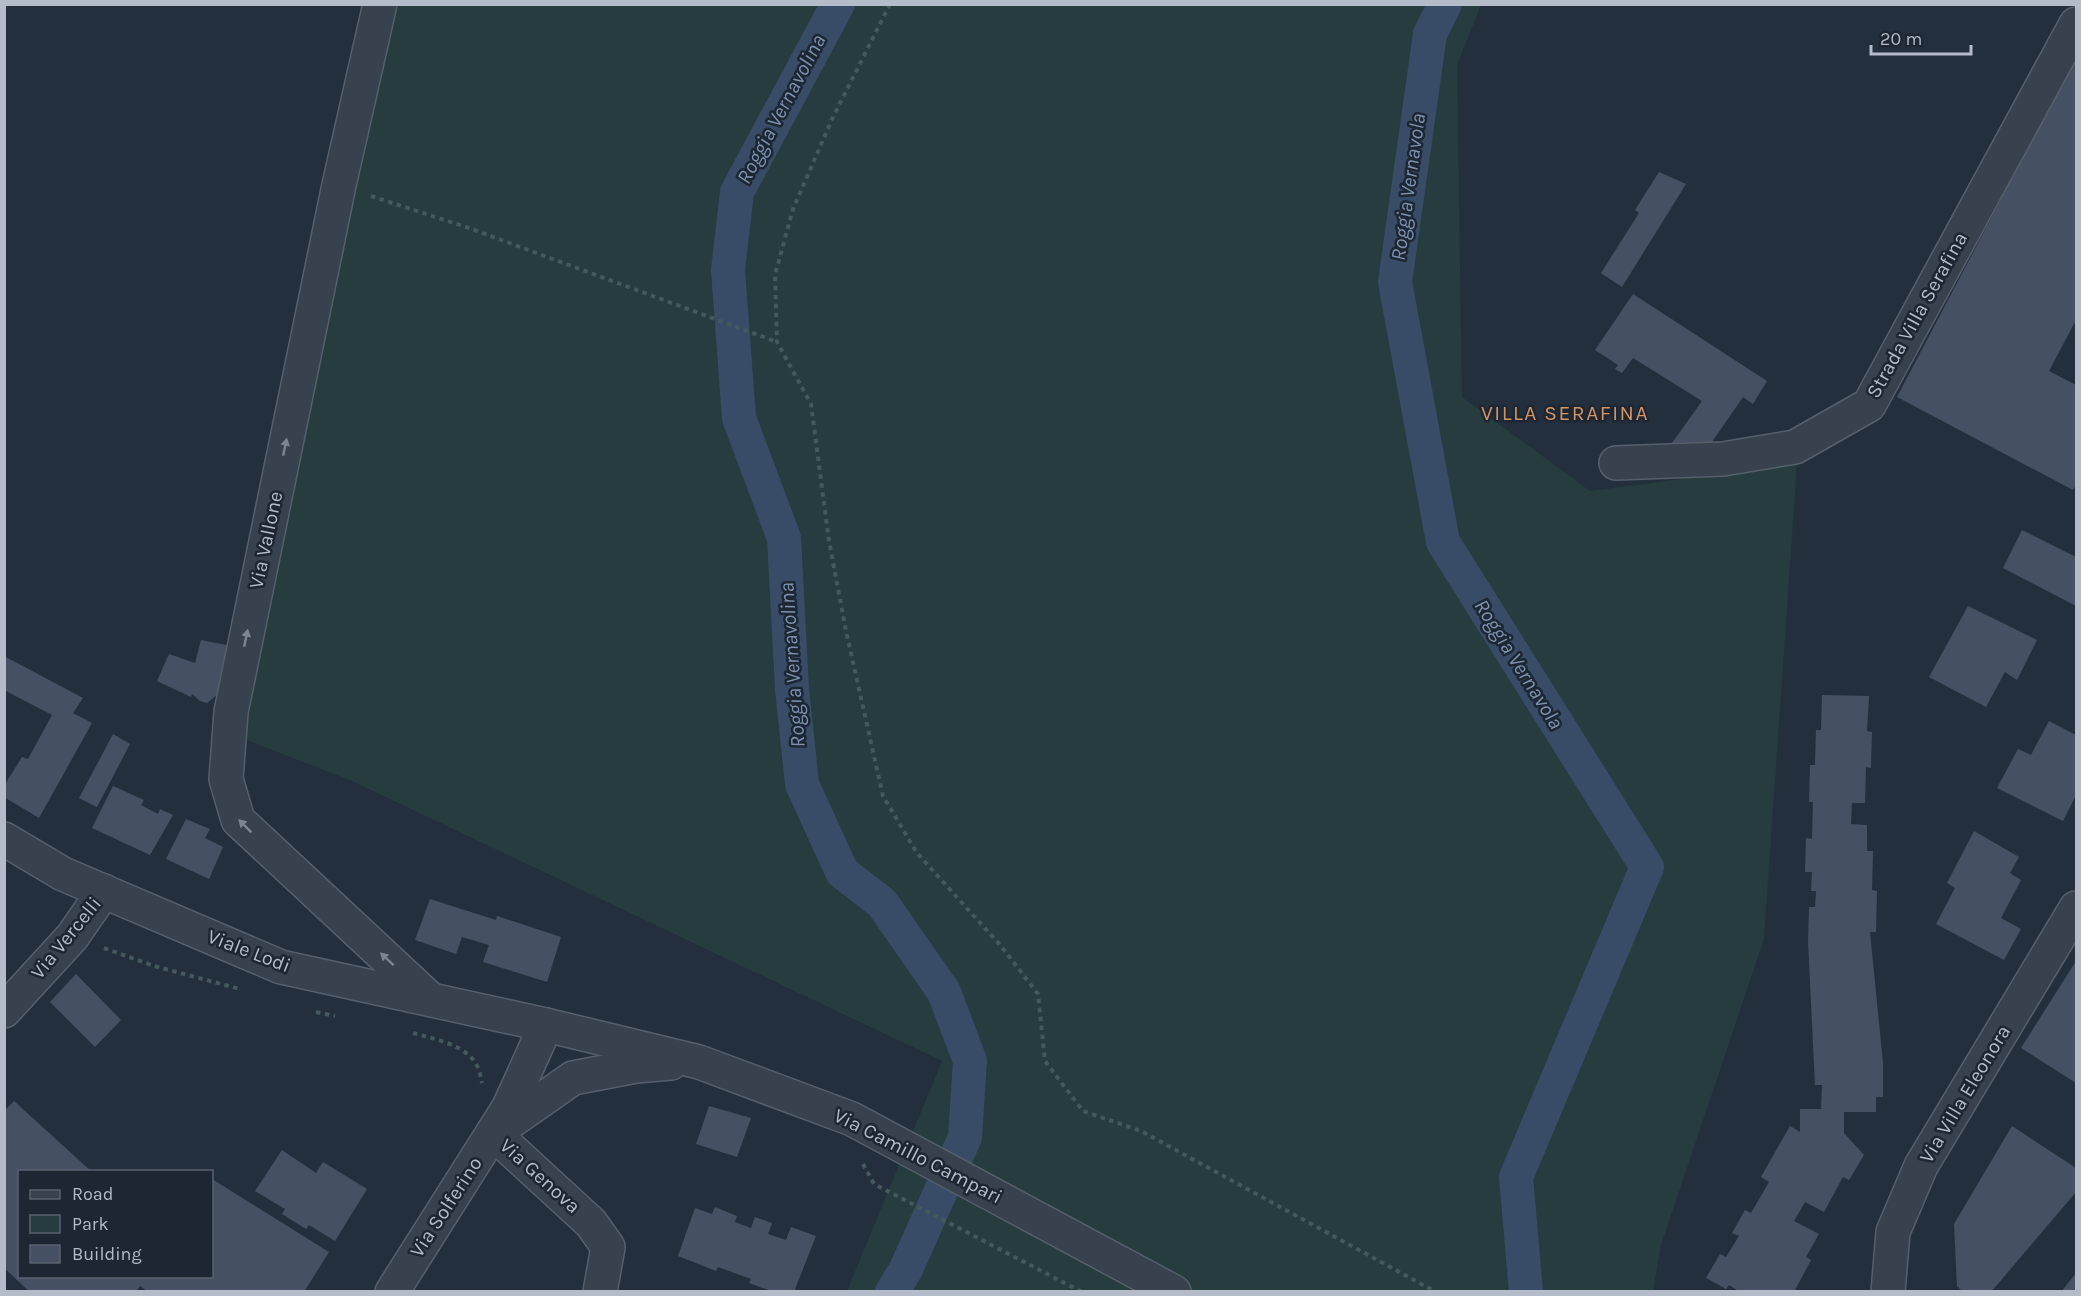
<svg xmlns="http://www.w3.org/2000/svg" width="2081" height="1296" font-family="Karla,sans-serif">
<rect width="100%" height="100%" fill="#242f3e"/>
<path fill="#263c3f" d="M399,5H1481L1457,65L1462,397L1590,491L1797,464L1764,939L1661,1245L1653,1291H847L942,1061L350,780L236,736L355,173Z"/>
<g fill="none" stroke-linecap="round" stroke-linejoin="round">
<g stroke="#394c67" stroke-width="34">
<path d="M838,4L737,192L728,270L739,418L784,538L792,689L802,784L842,872L882,903L944,992L970,1061L965,1137L906,1269L892,1292"/>
<path d="M1445,4L1430,34L1395,282L1443,542L1647,867L1516,1177L1526,1292"/>
</g>
</g>
<g fill="#455162">
<path d="M2076,57V320L2049,371L2076,385V485L2073,490L1897,397Z"/>
<path d="M1659,172L1686,184L1622,287L1601,273L1639,213L1635,210Z"/>
<path d="M1633,294L1767,381L1753,404L1743,397L1705,452L1685,450L1672,443L1702,401L1633,358L1622,373L1615,369L1618,365L1595,350Z"/>
<path d="M2022,530L2076,557V606L2003,568Z"/>
<path d="M1968,606L2037,640L2017,680L2005,672L1986,707L1929,677Z"/>
<path d="M201,640L231,646L219,693L207,703L200,701L192,694L191,697L157,681L169,654L195,663Z"/>
<path d="M4,656L83,698L73,713L92,723L39,818L4,797V786L22,757L28,759L52,715L4,690Z"/>
<path d="M1822,695L1869,696L1867,731L1872,732L1871,768L1866,767L1865,803H1852L1851,824L1867,825V851H1873L1872,890L1877,891L1876,932H1870L1883,1063V1097H1876V1112H1844V1133L1864,1155L1849,1180L1843,1177L1824,1212L1805,1202L1794,1221L1819,1234L1806,1257L1811,1260L1794,1292H1740L1729,1285L1726,1289L1706,1278L1720,1254L1726,1257L1739,1236L1732,1233L1745,1210L1751,1213L1769,1182L1761,1177L1790,1126L1800,1132V1109H1821L1822,1085H1815L1808,941L1809,907H1815L1816,891H1811L1812,872H1805L1806,838L1812,839L1813,802H1809L1810,765H1815L1816,730H1821Z"/>
<path d="M2049,721L2076,735V795L2063,821L1997,788L2018,749L2031,755Z"/>
<path d="M113,734L130,744L97,807L79,798Z"/>
<path d="M113,786L144,800L141,805L158,814L160,809L173,815L150,855L92,828Z"/>
<path d="M186,819L210,829L205,838L223,847L209,879L166,859Z"/>
<path d="M1974,831L2019,857L2010,873L2021,880L2001,918L2021,929L2004,960L1936,924L1955,888L1947,883Z"/>
<path d="M430,899L496,920L497,916L561,937L547,982L483,962L489,945L462,937L456,954L415,940Z"/>
<path d="M2076,961V1083L2021,1048Z"/>
<path d="M76,974L121,1020L95,1047L50,1002Z"/>
<path d="M14,1101L92,1172H20V1276H212V1179L329,1252L304,1292H148L140,1286L136,1292H30L4,1268V1111Z"/>
<path d="M709,1106L751,1118L737,1157L696,1144Z"/>
<path d="M2012,1126L2076,1168V1192L1991,1292H1963L1957,1286L1954,1224Z"/>
<path d="M282,1150L316,1173L323,1162L367,1189L335,1241L309,1225L306,1229L282,1214L285,1209L255,1191Z"/>
<path d="M715,1207L737,1216L735,1222L751,1228L755,1217L772,1223L768,1234L786,1240L791,1227L816,1236L794,1292H774L749,1283L751,1279L718,1267L716,1271L678,1256L695,1208L712,1214Z"/>
<path d="M2076,1273V1292H2061Z"/>
</g>
<g fill="none" stroke-linecap="round" stroke-linejoin="round">
<defs>
<g id="minor">
<path d="M380,4L339,185L231,712L226,779L238,820L429,998"/>
<path d="M1616,463L1723,459L1795,447L1869,405L2076,24"/>
<path d="M4,839L63,874L281,967L546,1025L699,1062L852,1119L1174,1292"/>
<path d="M4,1011L72,937L104,891"/>
<path d="M500,1129L573,1078L636,1066L671,1063"/>
<path d="M493,1133L591,1223L608,1247L600,1292"/>
<path d="M392,1292L509,1107L546,1025"/>
<path d="M1888,1292L1893,1232L1921,1166L2076,908"/>
</g>
</defs>
<use href="#minor" stroke="#565f6c" stroke-width="36"/>
<g stroke="#44595c" stroke-width="4" stroke-dasharray="4.5 4.5" stroke-linecap="butt">
<path d="M890,4L833,117L793,209L775,275L777,342L811,404L829,541L846,631L883,796L917,853L1001,946L1038,994L1045,1061L1083,1111L1141,1131L1436,1292"/>
<path d="M371,196L469,228L777,342"/>
<path d="M104,948L154,966L240,989"/>
<path d="M316,1012L335,1016"/>
<path d="M413,1033C434,1039 469,1045 478,1068C480,1073 481,1078 482,1083"/>
<path d="M863,1164L874,1184L1082,1292"/>
</g>
<use href="#minor" stroke="#38414e" stroke-width="33"/>
</g>
<defs><path id="oneway-solid" d="M-6-.8H1V-3.2L6.5 0L1 3.2V.8H-6Z" transform="scale(1.5)"/></defs>
<g fill="#7c8592">
<use href="#oneway-solid" transform="translate(285 447) rotate(-78)"/>
<use href="#oneway-solid" transform="translate(246 638) rotate(-78)"/>
<use href="#oneway-solid" transform="translate(245 826) rotate(-135)"/>
<use href="#oneway-solid" transform="translate(387 959) rotate(-137)"/>
</g>
<g text-anchor="middle" dominant-baseline="central" stroke-width="5" stroke-linejoin="round" paint-order="stroke">
<g font-size="20" fill="#b4bcc9" stroke="#1d2633">
<text transform="translate(1917 315) rotate(-61)">Strada Villa Serafina</text>
<text transform="translate(266 540) rotate(-78)">Via Vallone</text>
<text transform="translate(66 938) rotate(-51)">Via Vercelli</text>
<text transform="translate(249 951) rotate(21)">Viale Lodi</text>
<text transform="translate(1965 1094) rotate(-59)">Via Villa Eleonora</text>
<text transform="translate(918 1156) rotate(27)">Via Camillo Campari</text>
<text transform="translate(540 1176) rotate(42)">Via Genova</text>
<text transform="translate(446 1207) rotate(-57)">Via Solferino</text>
</g>
<g font-size="21" font-style="italic" fill="#7c92b1" stroke="#1d2633">
<text transform="translate(781 109) rotate(-62)">Roggia Vernavolina</text>
<text transform="translate(1408 187) rotate(-82)">Roggia Vernavola</text>
<text transform="translate(1519 664) rotate(58)">Roggia Vernavola</text>
<text transform="translate(792 665) rotate(-94)">Roggia Vernavolina</text>
</g>
<g font-size="21" letter-spacing="1.5" fill="#d59563" stroke="#1d2633">
<text x="1565" y="413">VILLA SERAFINA</text>
</g>
</g>
<rect width="2081" height="1296" fill="none" stroke="#b4bcc9" stroke-width="12"/>
<rect x="18" y="1170" width="195" height="108" fill="#1d2633" stroke="#59626f" stroke-width="1.5"/>
<rect x="30" y="1190" width="30" height="9" fill="#38414e" stroke="#59626f" stroke-width="1.5"/>
<text x="72" y="1200" font-size="18" fill="#b4bcc9">Road</text>
<rect x="30" y="1215" width="30" height="18" fill="#263c3f" stroke="#59626f" stroke-width="1.5"/>
<text x="72" y="1230" font-size="18" fill="#b4bcc9">Park</text>
<rect x="30" y="1245" width="30" height="18" fill="#455162" stroke="#59626f" stroke-width="1.5"/>
<text x="72" y="1260" font-size="18" fill="#b4bcc9">Building</text>
<path d="M1871 45v9h100v-9" fill="none" stroke="#b4bcc9" stroke-width="3"/>
<text x="1880" y="45" font-size="18" fill="#b4bcc9" stroke="#1d2633" stroke-width="4.5" paint-order="stroke">20 m</text>
</svg>
